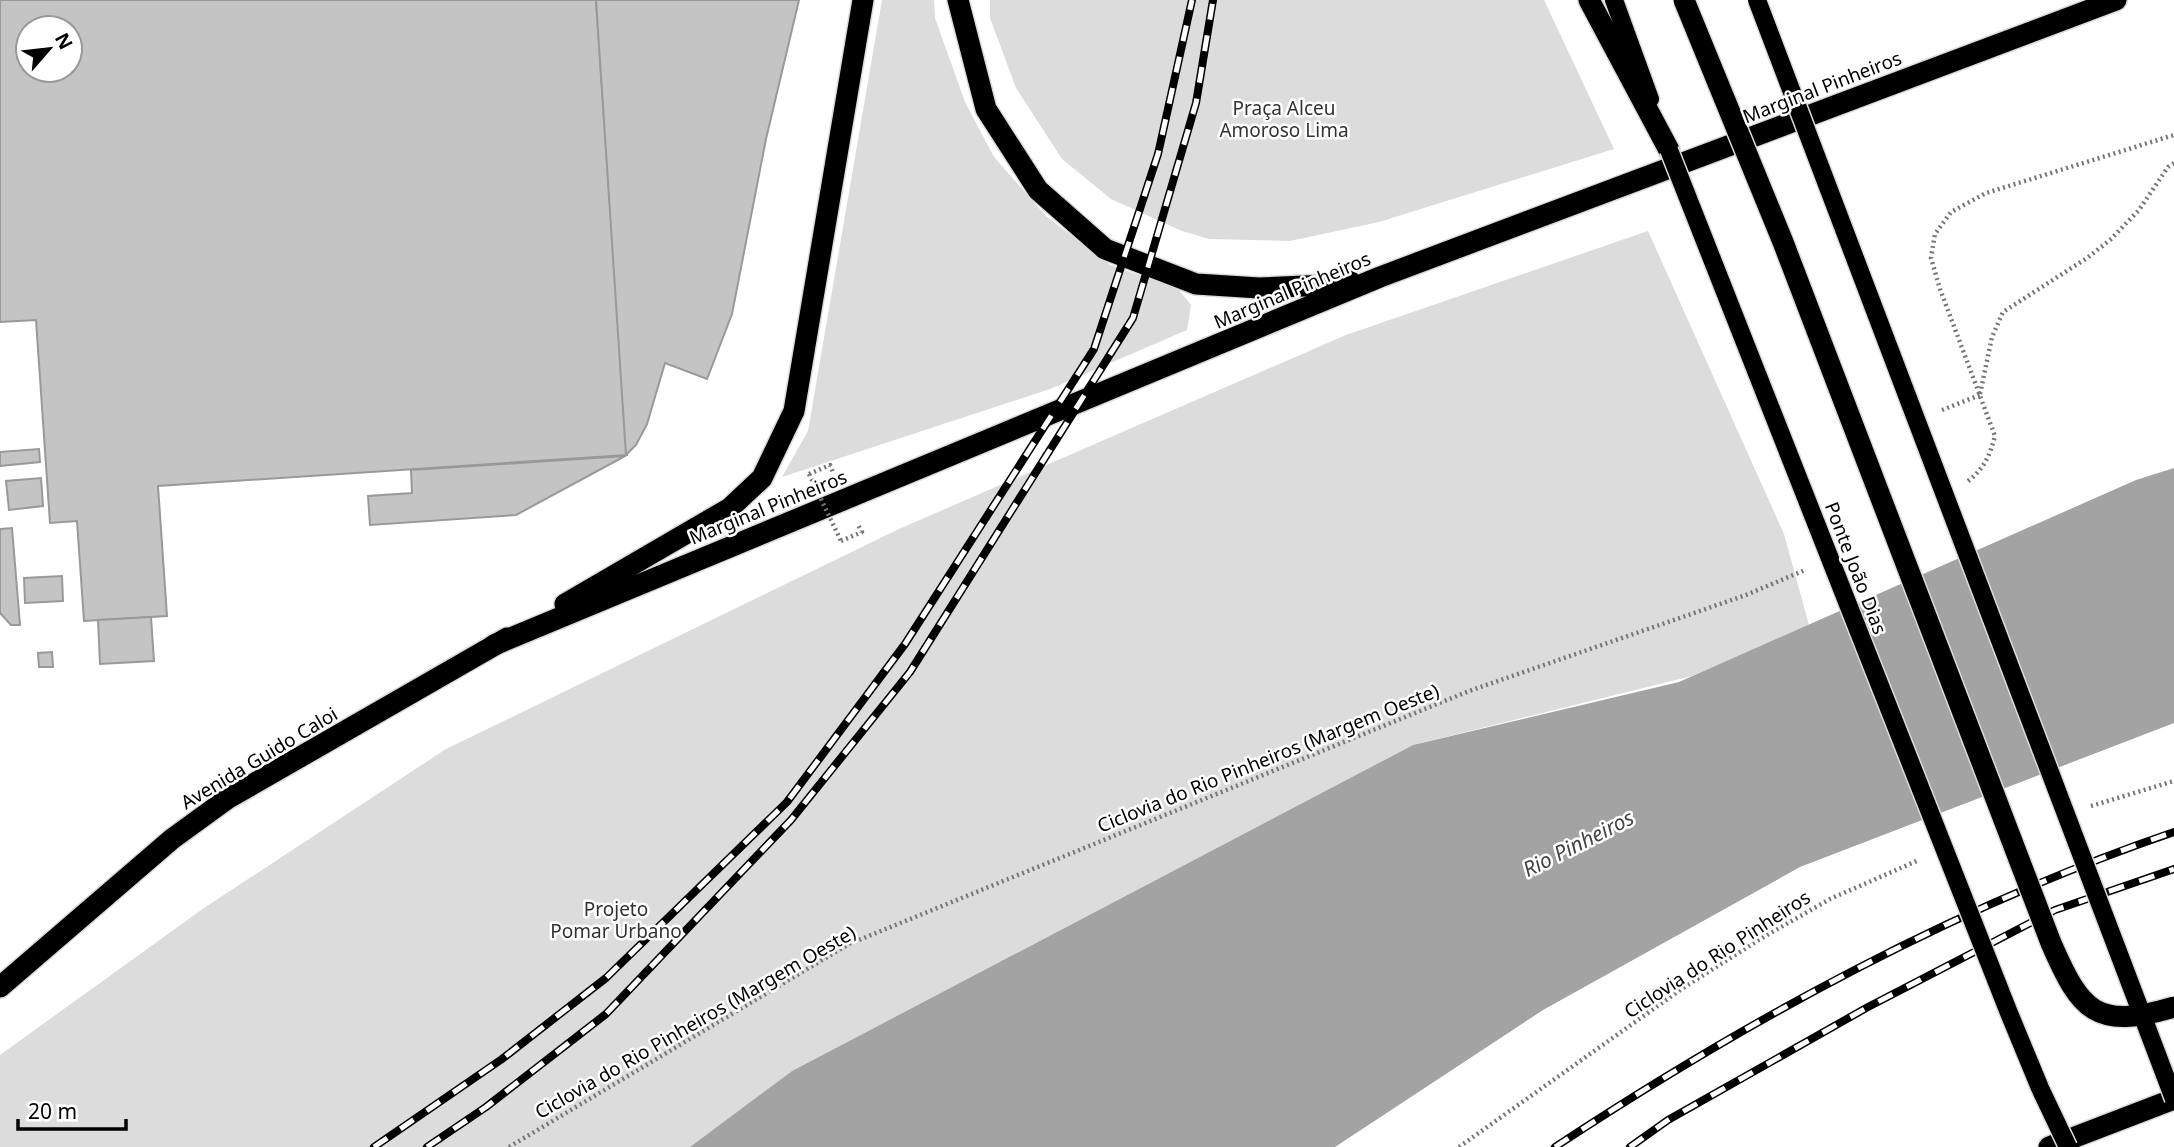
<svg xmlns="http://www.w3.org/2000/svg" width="2174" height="1147" font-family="'Noto Sans',sans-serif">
<rect width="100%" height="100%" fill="#fff"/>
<g fill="#dcdcdc">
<path d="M882,0H934L935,18L965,102L994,157L1046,216L1110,265L1178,289L1191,305L1187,330L1050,389L782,477L808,431Z"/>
<path d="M990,0H1544L1614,149L1379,222L1290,241L1209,239L1182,231L1111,199L1062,159L1016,88L990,18Z"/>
<path d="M1648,231L1784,534L1809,625L1692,676L1413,745L792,1071L690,1147H0V1055L204,908L446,749L899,529L1346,335Z"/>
</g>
<path fill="#a3a3a3" d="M2174,468V723L1800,867L1543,1010L1335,1147H690L792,1071L1413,745L1679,682L2136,480Z"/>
<g fill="#c4c4c4" stroke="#999" stroke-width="2" fill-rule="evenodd">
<path d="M0,0H596L627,455L158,486L167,616L84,621L77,521L50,523L36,320L0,322ZM28,28H70V70H28Z"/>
<path d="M596,0H799L766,139L732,314L707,379L665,363L647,424L636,445L626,455Z"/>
<path d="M39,449L40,462L0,466V452Z"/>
<path d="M625,456L516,515L370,525L368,496L412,493L411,470Z"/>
<path d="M41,478L43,506L9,510L6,481Z"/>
<path d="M12,528L20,625H11L0,613V529Z"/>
<path d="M62,576L63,601L25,603L24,578Z"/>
<path d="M151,617L154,661L100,664L98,620Z"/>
<path d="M52,652L53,667H39L38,653Z"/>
</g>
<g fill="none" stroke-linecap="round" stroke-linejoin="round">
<defs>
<path id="primary" d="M1614,0L1650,99"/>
<g id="motorway">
<path d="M958,0L986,109L1038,190L1105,249L1196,284L1259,288L1327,285L1350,281"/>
<path d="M1589,0L1669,150"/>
<path d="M565,604L730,508L762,478L794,411L863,0"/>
<path d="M494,645L1380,277L2116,0"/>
<path d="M0,987L172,839L227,799L507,638"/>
<path d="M2049,1147L2174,1099"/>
</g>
</defs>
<use href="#primary" stroke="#dbdbdb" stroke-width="21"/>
<use href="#motorway" stroke="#dbdbdb" stroke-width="24"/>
<g stroke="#777" stroke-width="4.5" stroke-dasharray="2 3.5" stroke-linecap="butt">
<path d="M1980,394L1992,337L2003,312L2087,258L2110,240L2139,210L2168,167L2174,163"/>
<path d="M1942,410L1980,395"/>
<path d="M809,474L830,465L833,472"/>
<path d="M1968,481C1984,469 1990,455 1995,436L1940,289L1931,258L1935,234L1951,212L1986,193L2174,135"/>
<path d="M841,541L862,532L858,525"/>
<path d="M2091,806L2174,781"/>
<path d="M509,1147L849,944L1469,691L1746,595L1805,570"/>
<path d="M1459,1147L1683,988L1762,938L1830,899L1919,860"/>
</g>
<use href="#primary" stroke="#000" stroke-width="18"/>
<use href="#motorway" stroke="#000" stroke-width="21"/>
<defs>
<g id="rail">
<path d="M374,1147L502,1059L606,978L787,802L905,644L1094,349L1158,154L1192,0"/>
<path d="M427,1147L486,1107L606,1014L791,820L910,672L1133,318L1196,103L1213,0"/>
<path d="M1555,1147C1748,1020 1954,907 2174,832"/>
<path d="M1630,1147L1668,1120L1868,1007L2055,910L2174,869"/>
</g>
</defs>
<use href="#rail" stroke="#000" stroke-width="8"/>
<use href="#rail" stroke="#fff" stroke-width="5" stroke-dasharray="16" stroke-linecap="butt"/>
<defs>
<g id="primary-bridge">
<path d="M1757,0L2174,1099"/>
<path d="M1669,150L2009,1013L2040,1088L2068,1147"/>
</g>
<path id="motorway-bridge" d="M1684,0L1783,242L2051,943C2081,1012 2096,1030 2174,1007"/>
</defs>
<use href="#primary-bridge" stroke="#dbdbdb" stroke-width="21" stroke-linecap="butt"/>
<use href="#motorway-bridge" stroke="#dbdbdb" stroke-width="24" stroke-linecap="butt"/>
<path stroke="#777" stroke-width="4.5" stroke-dasharray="2 3.5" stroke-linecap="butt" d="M809,474L841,541"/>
<use href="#primary-bridge" stroke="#000" stroke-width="18"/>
<use href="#motorway-bridge" stroke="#000" stroke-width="21"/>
</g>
<g text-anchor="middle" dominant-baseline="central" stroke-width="5" stroke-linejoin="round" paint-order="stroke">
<g font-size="19" fill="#000" stroke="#fff">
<text transform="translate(1822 87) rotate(-21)">Marginal Pinheiros</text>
<text transform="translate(1292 290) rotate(-23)">Marginal Pinheiros</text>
<text transform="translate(768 507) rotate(-22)">Marginal Pinheiros</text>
<text transform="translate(1856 568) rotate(69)">Ponte João Dias</text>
<text transform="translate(259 758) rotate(-31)">Avenida Guido Caloi</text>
<text transform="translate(1268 758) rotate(-22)">Ciclovia do Rio Pinheiros (Margem Oeste)</text>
<text transform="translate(1717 954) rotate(-33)">Ciclovia do Rio Pinheiros</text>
<text transform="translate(695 1022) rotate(-30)">Ciclovia do Rio Pinheiros (Margem Oeste)</text>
</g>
<g font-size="19" fill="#333" stroke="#fff">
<text x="1284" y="108">Praça Alceu<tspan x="1284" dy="22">Amoroso Lima</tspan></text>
<text x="616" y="909">Projeto<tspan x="616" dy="22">Pomar Urbano</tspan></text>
</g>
<g font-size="21" font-style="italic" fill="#444" stroke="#fff">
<text transform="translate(1578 843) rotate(-27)">Rio Pinheiros</text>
</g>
</g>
<g transform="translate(49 49) rotate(62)"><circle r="33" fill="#ffffff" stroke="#999999" stroke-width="2"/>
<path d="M0-5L12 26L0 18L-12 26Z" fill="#000000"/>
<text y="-10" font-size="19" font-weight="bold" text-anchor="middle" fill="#000000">N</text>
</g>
<path d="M18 1119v10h108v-10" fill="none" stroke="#000000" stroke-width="3.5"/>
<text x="28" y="1119" font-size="21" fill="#000000" stroke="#ffffff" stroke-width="5" paint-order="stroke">20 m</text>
</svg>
